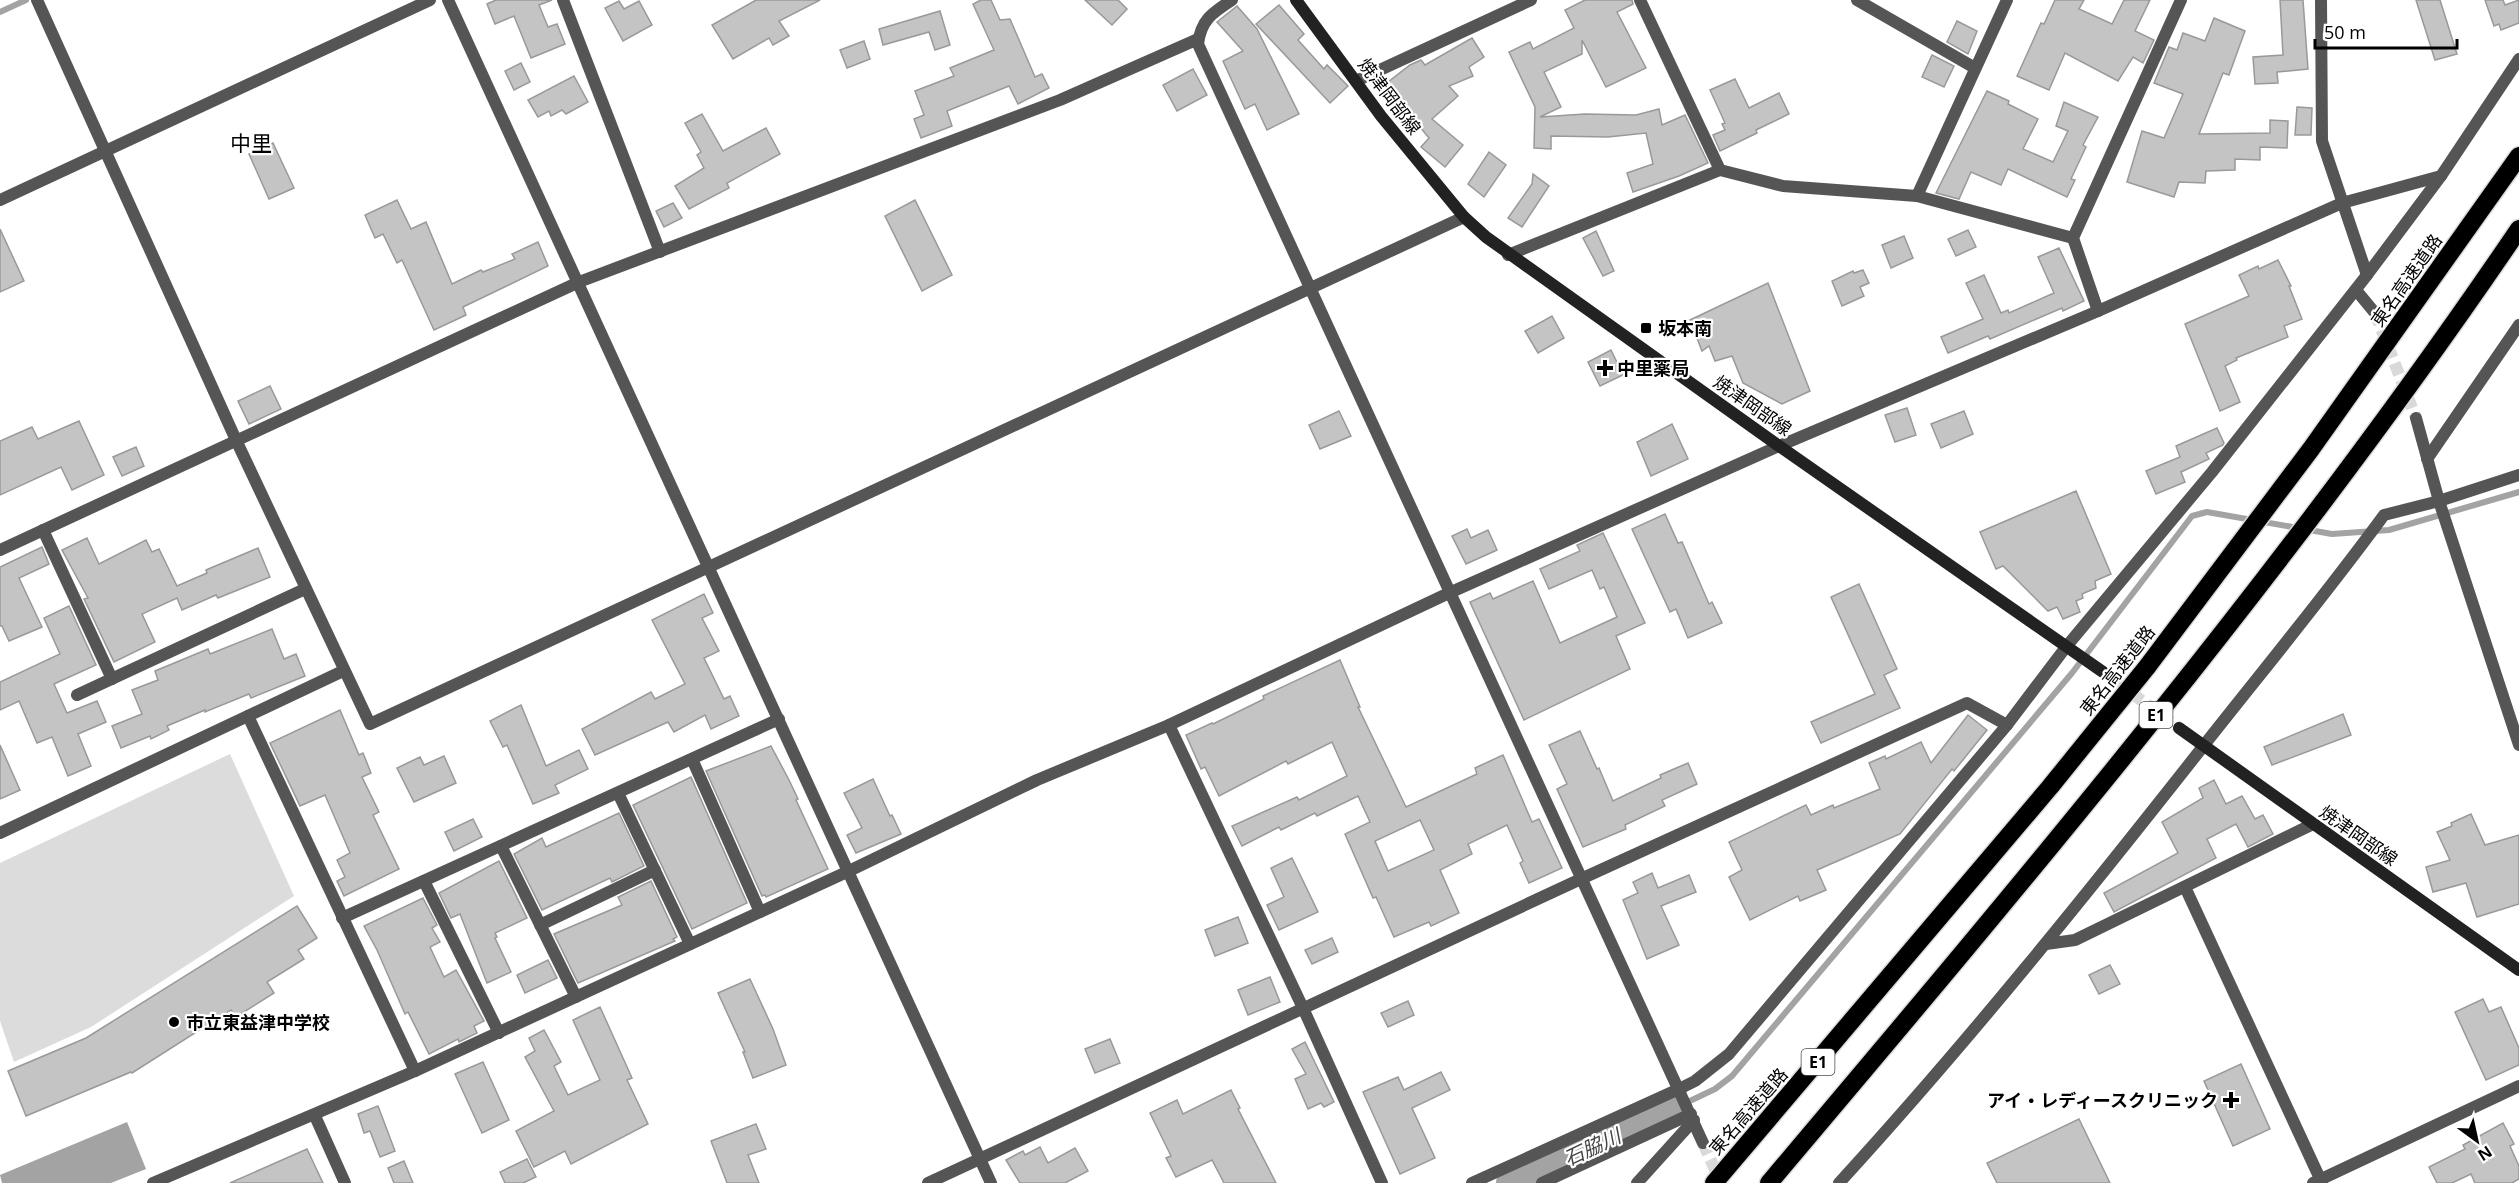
<svg xmlns="http://www.w3.org/2000/svg" width="2519" height="1183" font-family="'Open Sans','Noto Sans JP',sans-serif">
<rect width="100%" height="100%" fill="#fff"/>
<path fill="#dcdcdc" d="M230,754L294,896L91,1027L14,1062L0,1021V863Z"/>
<path fill="#a3a3a3" d="M127,1122L146,1169L111,1183H2L0,1175Z"/>
<g fill="none" stroke-linecap="round" stroke-linejoin="round">
<g stroke="#a3a3a3" stroke-width="6">
<path d="M0,12L26,0"/>
<path d="M1671,1110L1715,1089L1732,1076L2072,673L2192,516L2207,512L2332,534L2389,530L2519,492"/>
</g>
<path stroke="#a3a3a3" stroke-width="34" d="M1513,1183L1671,1110"/>
</g>
<g fill="#c4c4c4" stroke="#999" stroke-width="1.5" fill-rule="evenodd">
<path d="M496,0H552L539,5L548,27L557,24L565,44L531,58L514,16L495,24L487,4Z"/>
<path d="M756,0H820L779,21L789,36L773,45L769,38L733,59L712,25Z"/>
<path d="M981,0H991L1000,20L1010,19L1035,77L1042,74L1049,88L1018,104L1009,86L947,111L952,126L921,138L914,119L924,115L915,91L954,76L950,68L994,50L973,4Z"/>
<path d="M1085,0H1118L1127,9L1112,25Z"/>
<path d="M1585,0H1632L1633,4L1617,12L1646,68L1606,87L1582,40V54L1544,72L1561,107L1540,117L1585,114L1636,115L1659,109L1662,125L1685,115L1708,163L1679,176L1633,192L1627,173L1653,164L1646,133L1608,137L1551,136V149L1534,148L1535,107L1509,52L1530,42L1533,49L1574,28L1565,10Z"/>
<path d="M2055,0H2084L2079,9L2112,24L2124,0H2150L2135,31L2154,40L2143,63L2133,57L2118,81L2065,53L2049,90L2017,76L2041,23L2044,24Z"/>
<path d="M2280,0H2303L2308,69L2277,72L2278,83L2255,84L2253,57L2283,55Z"/>
<path d="M2416,0H2440L2457,54L2435,60Z"/>
<path d="M2485,0H2503L2505,5L2519,0V23L2501,30L2499,24L2494,26Z"/>
<path d="M619,1L624,9L639,1L652,25L623,41L605,8Z"/>
<path d="M1279,5L1304,34L1298,40L1324,69L1327,65L1348,86L1330,103L1256,24Z"/>
<path d="M1237,6L1257,29L1299,114L1267,130L1255,104L1245,109L1223,61L1243,51L1217,22Z"/>
<path d="M940,11L950,45L935,50L929,32L883,45L879,29Z"/>
<path d="M2214,18L2245,31L2229,75L2223,73L2199,134L2270,133V120L2288,121L2287,148L2260,147V160L2235,159V170L2206,171L2205,183L2179,182L2174,197L2127,182L2142,131L2164,138L2183,94L2154,83L2169,47L2177,50L2183,33L2205,41Z"/>
<path d="M1957,21L1977,31L1968,54L1947,42Z"/>
<path d="M1472,38L1484,57L1469,67L1473,76L1449,86L1458,96L1432,119L1463,145L1445,167L1421,147L1429,138L1397,99L1392,102L1383,86L1410,65L1421,60L1425,65Z"/>
<path d="M864,41L870,59L847,68L840,50Z"/>
<path d="M1932,55L1954,66L1944,87L1922,77Z"/>
<path d="M521,63L530,82L514,90L505,71Z"/>
<path d="M1193,69L1207,95L1177,111L1163,85Z"/>
<path d="M574,76L588,102L566,114L562,110L551,116L549,111L538,117L528,100Z"/>
<path d="M1735,79L1749,108L1779,93L1789,114L1756,130L1757,133L1720,151L1713,135L1725,130L1722,124L1725,123L1710,90Z"/>
<path d="M1987,91L2009,101L2008,104L2038,119L2023,149L2053,162L2068,131L2056,126L2064,102L2098,117L2083,145L2086,147L2071,179L2075,180L2067,197L2008,169L2001,185L1971,172L1959,199L1936,193Z"/>
<path d="M2297,107L2312,108L2311,135H2295Z"/>
<path d="M702,114L723,151L766,128L780,154L727,183L729,188L689,209L675,186L704,168L697,155L701,152L685,123Z"/>
<path d="M273,143L294,188L269,199L249,154Z"/>
<path d="M1489,152L1506,165L1484,197L1468,184Z"/>
<path d="M1533,174L1549,186L1522,227L1508,218L1532,184Z"/>
<path d="M397,200L411,229L426,222L452,284L481,270L483,272L515,259L512,254L538,242L548,266L463,307L466,315L434,330L402,260L397,263L383,234L375,238L365,215Z"/>
<path d="M915,200L952,275L922,291L885,216Z"/>
<path d="M673,203L682,218L664,227L656,211Z"/>
<path d="M0,229L24,281L0,292Z"/>
<path d="M1968,230L1976,247L1956,256L1948,239Z"/>
<path d="M1596,231L1614,271L1603,276L1583,238Z"/>
<path d="M1904,236L1913,258L1891,268L1882,245Z"/>
<path d="M2059,248L2084,301L2063,311L2062,308L1990,339L1988,336L1948,353L1941,337L1983,319L1966,283L1984,275L2001,313L2008,310L2009,313L2054,293L2038,257Z"/>
<path d="M2278,260L2291,286H2289L2302,319L2284,326L2288,337L2236,358L2237,360L2225,366L2240,402L2220,411L2185,324L2249,296L2239,275L2258,266L2259,269Z"/>
<path d="M1863,270L1869,283L1860,287L1864,296L1842,306L1832,281L1853,271L1854,273Z"/>
<path d="M1768,283L1810,391L1782,404L1743,383L1732,356L1715,361L1709,346L1702,351L1690,320Z"/>
<path d="M1552,316L1564,338L1538,353L1525,331Z"/>
<path d="M1611,350L1623,375L1600,386L1588,362Z"/>
<path d="M270,386L281,409L249,424L238,401Z"/>
<path d="M1907,408L1916,435L1895,442L1885,415Z"/>
<path d="M1339,411L1351,436L1320,449L1309,425Z"/>
<path d="M1964,411L1973,434L1941,448L1931,424Z"/>
<path d="M79,421L104,475L72,490L61,467L0,495V441L32,427L38,439Z"/>
<path d="M1672,424L1688,459L1651,476L1637,442Z"/>
<path d="M2217,428L2224,443L2223,445L2206,453L2209,459L2181,472L2185,482L2156,494L2146,471L2180,457L2176,446Z"/>
<path d="M136,447L144,466L122,476L113,457Z"/>
<path d="M2076,491L2111,574L2095,581L2096,588L2082,594L2083,598L2076,601L2080,612L2063,619L2057,607L2048,611L2003,566L1996,569L1980,532Z"/>
<path d="M1665,514L1678,543L1682,542L1709,604L1712,602L1722,623L1688,638L1676,609L1670,612L1632,529Z"/>
<path d="M1467,529L1471,538L1488,530L1497,550L1466,564L1452,536Z"/>
<path d="M1603,533L1645,623L1616,636L1630,669L1524,720L1470,602L1490,593L1493,599L1533,581L1560,643L1617,617L1604,587L1600,589L1592,570L1549,589L1540,569L1580,551L1577,545Z"/>
<path d="M87,538L99,564L146,540L152,552L159,549L177,586L207,573L206,570L258,548L270,577L218,598L216,595L182,610L177,598L142,614L155,642L114,662L84,599L88,598L62,550Z"/>
<path d="M42,547L49,564L19,578L42,627L9,641L2,626H0V567Z"/>
<path d="M1859,584L1897,669L1884,675L1900,708L1821,743L1811,722L1875,694L1831,597Z"/>
<path d="M704,594L713,613L702,618L719,651L704,658L724,699L730,696L739,716L711,729L705,715L674,732L668,722L595,755L582,729L651,692L655,699L685,684L652,620Z"/>
<path d="M69,606L96,665L54,684L67,713L97,701L106,722L78,734L91,766L68,776L52,737L37,743L19,701L0,710V682L60,654L44,618Z"/>
<path d="M272,629L284,659L296,654L305,676L251,698L249,694L205,712V710L167,726L169,730L151,739L150,736L121,748L112,726L142,714L132,690L158,680L155,671L208,649L210,654Z"/>
<path d="M1340,660L1360,707H1358L1406,807L1477,774L1475,768L1503,755L1532,822L1539,819L1562,868L1529,883L1520,863L1523,861L1507,825L1468,844L1472,854L1440,870L1459,913L1431,926L1429,922L1394,937L1376,897L1373,898L1345,834L1370,822L1358,796L1317,816L1315,813L1281,830L1279,827L1242,846L1232,826L1297,797L1299,800L1347,776L1332,742L1288,764L1286,761L1219,796L1205,767L1201,769L1186,735L1212,723L1213,724L1264,699L1263,696ZM1420,820L1434,850L1388,871L1375,841Z"/>
<path d="M521,705L546,766L579,750L588,769L555,785L559,793L533,804L507,745L503,747L490,721Z"/>
<path d="M340,710L359,755L363,753L371,773L362,777L379,812L373,815L399,869L344,896L337,881L345,877L337,860L350,853L325,795L300,806L270,743Z"/>
<path d="M2343,714L2351,735L2272,765L2264,747Z"/>
<path d="M1968,715L1987,730L1954,771L1952,769L1900,834L1817,870L1826,890L1800,901L1798,896L1750,920L1729,877L1742,870L1729,842L1806,805L1811,815L1833,805L1834,808L1880,789L1869,763L1885,756L1886,759L1921,742L1931,763Z"/>
<path d="M1580,731L1597,769L1599,768L1613,801L1661,778L1660,775L1688,763L1697,784L1662,800L1665,806L1625,825L1626,829L1583,847L1557,789L1567,784L1549,745Z"/>
<path d="M0,745L20,790L0,799Z"/>
<path d="M771,746L789,780L798,799L796,800L828,869L766,897L765,895L762,896L706,771Z"/>
<path d="M444,756L456,783L414,802L397,768L420,757L424,765Z"/>
<path d="M691,777L747,903L692,929L633,805Z"/>
<path d="M873,779L890,816L892,815L901,834L856,853L847,835L862,828L844,793Z"/>
<path d="M2214,780L2226,804L2242,796L2255,819L2263,815L2273,834L2248,847L2236,824L2207,839L2216,858L2114,912L2104,893L2178,853L2162,822L2203,798L2199,788Z"/>
<path d="M619,813L644,866L612,882L610,878L542,910L514,854L542,838L546,847Z"/>
<path d="M2471,814L2485,845L2519,835V904L2477,917L2466,883L2433,892L2426,867L2450,860L2437,832L2452,826L2451,823Z"/>
<path d="M473,819L482,837L454,851L445,832Z"/>
<path d="M1292,858L1318,912L1279,930L1267,905L1284,897L1271,868Z"/>
<path d="M499,861L527,918L495,933L497,937L495,938L511,972L487,983L460,914L451,918L439,893Z"/>
<path d="M1652,873L1658,888L1689,875L1696,892L1661,906L1679,945L1647,959L1623,900L1638,893L1633,882Z"/>
<path d="M651,881L677,937L673,939L675,941L578,983L554,934L622,905L618,897Z"/>
<path d="M423,898L437,925L432,928L440,942L430,947L444,977L456,970L484,1021L474,1026L477,1033L459,1042L458,1039L429,1054L408,1012L405,1014L377,950L364,926Z"/>
<path d="M297,906L317,938L298,950L304,959L267,982L274,993L236,1017L231,1010L132,1073L131,1072L26,1116L8,1071L86,1038Z"/>
<path d="M1238,917L1248,943L1215,956L1205,930Z"/>
<path d="M1332,938L1338,952L1312,964L1305,950Z"/>
<path d="M548,960L557,978L525,993L517,975Z"/>
<path d="M2110,965L2120,984L2099,994L2089,975Z"/>
<path d="M1270,977L1280,1002L1248,1015L1238,990Z"/>
<path d="M750,979L773,1029L786,1065L753,1078L743,1052H745L718,993Z"/>
<path d="M2483,999L2489,1012L2501,1007L2519,1048V1065L2486,1080L2455,1012Z"/>
<path d="M1408,1001L1414,1015L1388,1027L1381,1013Z"/>
<path d="M600,1007L632,1078L627,1080L648,1124L571,1164L565,1151L534,1167L516,1131L554,1111L525,1057L535,1051L529,1038L544,1030L561,1062L554,1066L568,1095L600,1080L573,1020Z"/>
<path d="M1110,1039L1120,1063L1095,1073L1085,1049Z"/>
<path d="M1305,1042L1334,1102L1324,1107L1321,1103L1308,1109L1295,1079L1306,1074L1292,1049Z"/>
<path d="M483,1062L509,1120L482,1133L455,1074Z"/>
<path d="M2241,1064L2270,1129L2233,1146L2204,1081Z"/>
<path d="M1441,1072L1450,1090L1412,1108L1435,1158L1400,1174L1363,1092L1398,1077L1404,1090Z"/>
<path d="M1231,1090L1240,1108L1238,1109L1276,1183H1224L1212,1160L1176,1177L1166,1158L1171,1156L1150,1113L1177,1100L1183,1114Z"/>
<path d="M378,1106L395,1151L380,1157L370,1131L364,1133L358,1114Z"/>
<path d="M2079,1119L2110,1183H1997L1987,1163Z"/>
<path d="M2503,1123L2514,1144L2510,1146L2519,1166V1179L2512,1183H2475L2471,1174L2452,1183H2437L2429,1167L2465,1149L2463,1145Z"/>
<path d="M756,1124L766,1149L748,1155L759,1183H727L711,1141Z"/>
<path d="M1040,1147L1048,1163L1075,1148L1088,1171L1065,1183H1020L1006,1160L1023,1151L1025,1155Z"/>
<path d="M307,1149L323,1183H230Z"/>
<path d="M527,1159L536,1177L523,1183H505L500,1172Z"/>
<path d="M404,1161L413,1183H394L388,1168Z"/>
</g>
<g fill="none" stroke-linecap="round" stroke-linejoin="round">
<g stroke="#d9d9d9" stroke-width="12" stroke-dasharray="12 6" stroke-linecap="butt">
<path d="M2375,313L2416,418"/>
<path d="M1703,1143L1721,1183"/>
</g>
<path stroke="#d9d9d9" stroke-width="12" stroke-dasharray="12 6" stroke-linecap="butt" d="M2103,672L2179,728"/>
<defs>
<g id="motorway">
<path d="M1714,1183L2050,787L2147,667L2311,449L2519,156"/>
<path d="M1769,1183C2030,874 2292,564 2519,229"/>
</g>
</defs>
<use href="#motorway" stroke="#dbdbdb" stroke-width="21"/>
<g stroke="#555" stroke-width="12">
<path d="M37,0L236,440L370,724L1464,217"/>
<path d="M448,0L991,1183"/>
<path d="M563,0L660,252"/>
<path d="M1232,0C1212,13 1201,20 1198,44L1703,1143"/>
<path d="M1640,0L1720,170"/>
<path d="M1857,0L1975,68"/>
<path d="M2321,0L2322,141L2367,275"/>
<path d="M1356,81L1531,0"/>
<path d="M1917,196L2007,0"/>
<path d="M1508,255L1720,170L1783,186L1917,196L2073,238"/>
<path d="M2356,290L2375,313"/>
<path d="M2098,311L2073,238L2181,0"/>
<path d="M2416,418L2439,501L2519,745"/>
<path d="M2427,459L2519,325"/>
<path d="M43,530L112,679"/>
<path d="M0,550L579,282L1060,100L1198,39"/>
<path d="M77,695L305,589"/>
<path d="M248,716L415,1071"/>
<path d="M1169,725L1303,1008L1382,1183"/>
<path d="M692,759L760,912"/>
<path d="M618,793L690,944"/>
<path d="M0,833L343,671"/>
<path d="M501,846L576,997"/>
<path d="M424,881L499,1033"/>
<path d="M2185,887L2322,1183"/>
<path d="M342,918L779,719"/>
<path d="M540,925L655,870"/>
<path d="M2046,944L2075,940L2313,824"/>
<path d="M315,1116L345,1183"/>
<path d="M153,1183L415,1071L849,871L1037,780L1169,725L1449,593L1779,446L2098,311L2342,203L2441,176"/>
<path d="M928,1183L1583,878L1967,703L2007,725"/>
<path d="M1472,1183L1679,1089L1695,1081L1729,1054L2007,725L2066,647L2212,472L2367,275L2441,176L2519,59"/>
<path d="M1542,1183L1691,1114"/>
<path d="M1637,1183L1694,1120"/>
<path d="M1839,1183C1968,1042 2087,894 2205,744C2265,668 2327,593 2384,515L2439,501L2519,475"/>
</g>
<g stroke="#555" stroke-width="12">
<path d="M0,200L430,0"/>
<path d="M2313,1183L2519,1086"/>
</g>
<g stroke="#222" stroke-width="12">
<path d="M1296,0L1381,116L1464,217L1486,237L1779,446L2103,672"/>
<path d="M2179,728L2519,970"/>
</g>
<use href="#motorway" stroke="#000" stroke-width="18"/>
</g>
<g fill="#000" stroke="#fff" stroke-width="2">
<rect x="1640" y="322" width="12" height="12" rx="3"/>
<path d="M1602 359h6v6h6v6h-6v6h-6v-6h-6v-6h6z"/>
<circle cx="174" cy="1022" r="6"/>
<path d="M2228 1091h6v6h6v6h-6v6h-6v-6h-6v-6h6z"/>
</g>
<g text-anchor="middle" dominant-baseline="central" stroke-width="4.5" stroke-linejoin="round" paint-order="stroke">
<g fill="#fff" stroke="#4c4c4c" stroke-width="1.5">
<rect x="2139.5" y="702" width="33" height="26" rx="4.5"/>
<rect x="1801.5" y="1049" width="33" height="26" rx="4.5"/>
</g>
<g font-size="16" font-weight="bold" fill="#000">
<text x="2156" y="715">E1</text>
<text x="1818" y="1062">E1</text>
</g>
<g font-size="18" fill="#000" stroke="#fff">
<text transform="translate(1390 96) rotate(53)">焼津岡部線</text>
<text transform="translate(2406 280) rotate(-55)">東名高速道路</text>
<text transform="translate(1753 405) rotate(35)">焼津岡部線</text>
<text transform="translate(2117 670) rotate(-52)">東名高速道路</text>
<text transform="translate(2359 835) rotate(35)">焼津岡部線</text>
<text transform="translate(1748 1111) rotate(-49)">東名高速道路</text>
</g>
<g font-size="18" font-weight="bold" fill="#000" stroke="#fff" text-anchor="start">
<text x="1658" y="328">坂本南</text>
<text x="1617" y="368">中里薬局</text>
<text x="186" y="1022">市立東益津中学校</text>
<text x="2218" y="1100" text-anchor="end">アイ・レディースクリニック</text>
</g>
<g font-size="20" font-style="italic" fill="#444" stroke="#fff">
<text transform="translate(1592 1147) rotate(-25)">石脇川</text>
</g>
<g font-size="21" fill="#000" stroke="#fff">
<text x="251" y="143">中里</text>
</g>
</g>
<g transform="translate(2477 1141) rotate(147)" stroke="#ffffff" stroke-width="4.5" paint-order="stroke">
<path d="M0-4.5L10 22L0 15L-10 22Z" fill="#000000"/>
<text y="-9" font-size="16" font-weight="bold" text-anchor="middle" fill="#000000">N</text>
</g>
<path d="M2315 39v9h142v-9" fill="none" stroke="#000000" stroke-width="3"/>
<text x="2324" y="39" font-size="18" fill="#000000" stroke="#ffffff" stroke-width="4.5" paint-order="stroke">50 m</text>
</svg>
